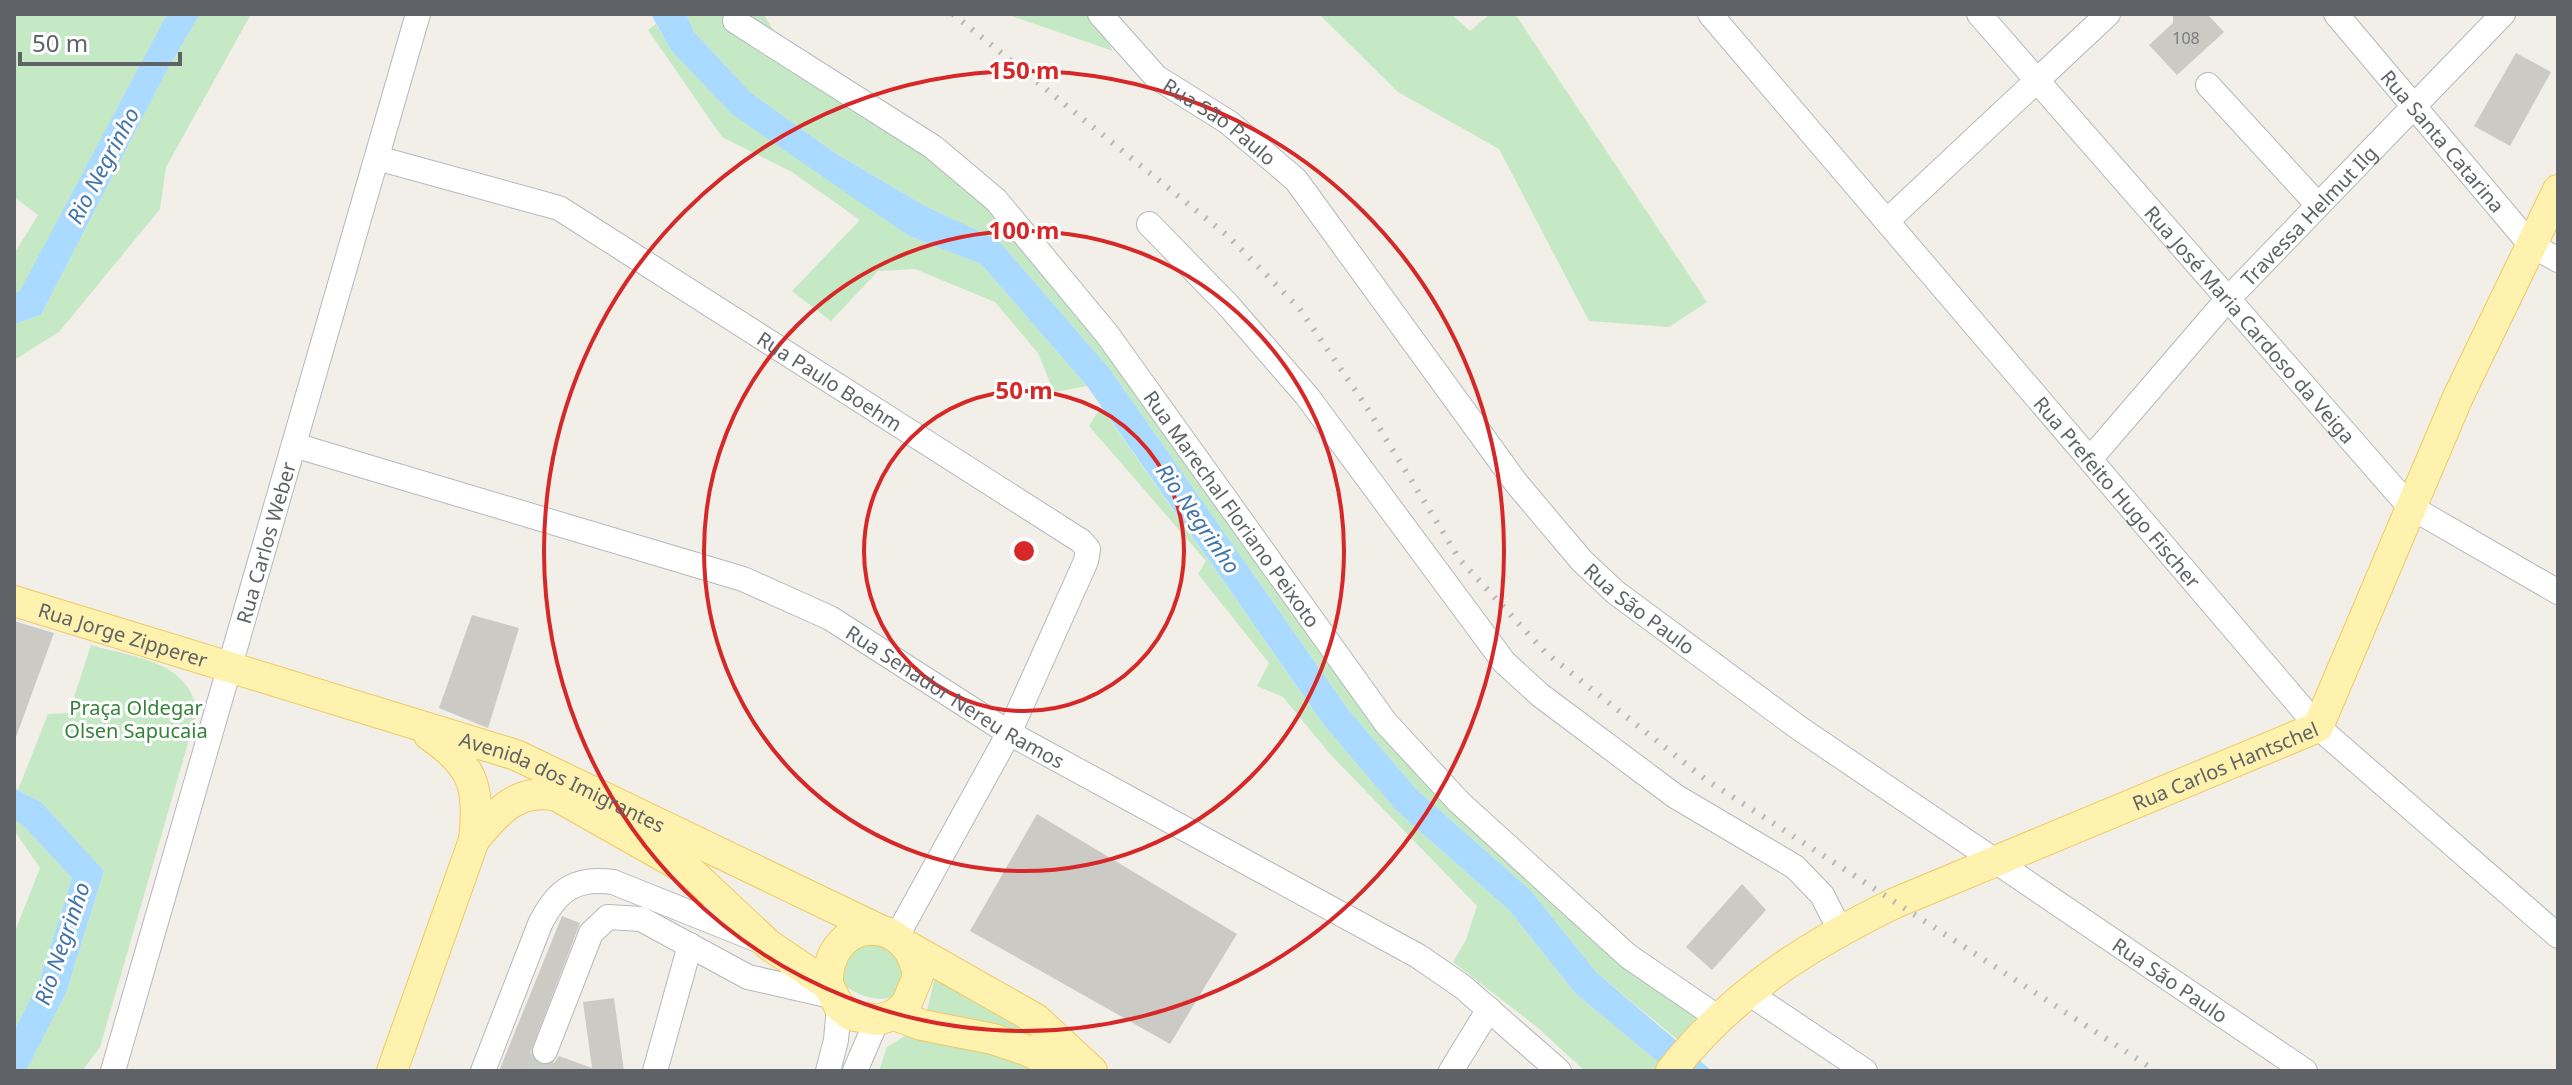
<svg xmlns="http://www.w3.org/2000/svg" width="2572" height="1085" font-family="'Noto Sans',sans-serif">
<rect width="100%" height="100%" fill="#f1efe8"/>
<g fill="#c5e8c5">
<path d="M14,14H167L20,292L14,294V254L38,215L14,197Z"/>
<path d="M200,14H251L166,167L160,209L59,332L14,360V324L41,315L166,72Z"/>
<path d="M686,14H763L791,57L996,200L1386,723L1704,1009L1678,1040L1596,972L1531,891L1417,790L1347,708L1109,368L998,240L925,206L835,153L751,93L694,32Z"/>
<path d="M1006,14H1090L1113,51Z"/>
<path d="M1319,14H1451L1470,31L1490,14H1515L1707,302L1669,327L1589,321L1499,149L1398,92Z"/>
<path d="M656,24L670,49L909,236L981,264L1087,386L1054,392L1038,353L995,302L915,269L878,271L831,321L792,291L860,220L792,172L722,137L648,30Z"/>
<path d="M1101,407L1324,725L1396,810L1510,911L1575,993L1662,1065L1654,1071H1585L1537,1027L1453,962L1466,940L1477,906L1330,754L1283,697L1257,686L1269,663L1198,574L1206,561L1089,426Z"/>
<path d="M91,645C134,658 189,660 197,712L100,1047L82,1071H26L66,993L104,871L41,802L18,790L48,714L69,713Z"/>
<path d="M14,820L23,825L72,878L39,982L14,1031V934L40,868L14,830Z"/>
<path d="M871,941L897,945L903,977L898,994C881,1005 852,995 840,980L847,955Z"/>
<path d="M936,973L1056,1043L926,1015Z"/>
<path d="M905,1036L967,1044L1052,1071H879L887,1047Z"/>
</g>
<g fill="#aadaff">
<path d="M167,14H200L166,72L41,315L14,324V294L20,291Z"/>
<path d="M651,14H686L694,32L751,93L835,153L925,206L998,240L1109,368L1347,708L1417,790L1531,891L1596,972L1712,1071H1669L1575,993L1510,911L1396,810L1324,725L1087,386L981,264L909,236L732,114L670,49Z"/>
<path d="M14,788L41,802L104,871L66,993L26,1071H14V1031L39,982L72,878L23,825L14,820Z"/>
</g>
<g fill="#cccac5">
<path d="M2173,14H2207L2224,32L2177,75L2149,45L2173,23Z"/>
<path d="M2516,53L2551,72L2510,146L2474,126Z"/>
<path d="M472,615L519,628L488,728L439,708Z"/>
<path d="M14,621L54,633L16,737H14Z"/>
<path d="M1037,814L1237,934L1170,1044L970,931Z"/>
<path d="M1742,884L1766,910L1712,970L1686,947Z"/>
<path d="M562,916L580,923L530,1054L540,1065L554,1063L559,1056L592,1068L583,1002L614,998L624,1071H499Z"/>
</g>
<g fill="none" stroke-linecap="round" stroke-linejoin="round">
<path stroke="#ccccc8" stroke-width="24" stroke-dasharray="24 12" stroke-linecap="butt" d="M537,1071L545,1051"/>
<defs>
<g id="minor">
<path id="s1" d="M1100,14L1156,77L1228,122L1296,180L1517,484L1582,561L1615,592L1799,728L2305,1071"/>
<path id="s2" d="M1710,14L2318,727L2558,936"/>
<path id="s3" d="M1979,14L2409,506L2558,592"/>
<path id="s4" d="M2336,14L2530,244L2558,260"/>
<path id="s5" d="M735,21L933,147L996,200L1107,334L1386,723L1459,802L1628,956L1717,1017"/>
<path d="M2208,85L2318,205"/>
<path id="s6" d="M377,158L559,208L1081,541L1088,549L1086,561L1009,733L897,936"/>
<path d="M1888,220L2108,14"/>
<path d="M1149,224L1228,305L1307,396L1504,662L1540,695L1675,796L1795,867L1822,895L1840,930"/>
<path id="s7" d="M294,445L743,579L830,618L1009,733L1418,956L1463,987L1559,1071"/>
<path id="s8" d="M2091,458L2226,301L2503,14"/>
<path d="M1747,992L1865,1071"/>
<path d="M545,1051L591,933L608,917L641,919L748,977L831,996"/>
<path id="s9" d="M113,1071L418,14"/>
<path d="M483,1071L540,924C557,890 575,877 613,882L763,942"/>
<path d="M655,1071L690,945"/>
<path d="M828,1071L836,1040L839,1006"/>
<path d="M855,1071L877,1020"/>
<path d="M1451,1071L1489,1009"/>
</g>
<g id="major">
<path id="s10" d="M14,601L516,755L880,930"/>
<path d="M474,840C497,812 518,787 557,796L691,872L769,945L828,985L839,1006L850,1015L877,1020L894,1015L922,1025L993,1039L1026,1050L1069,1071"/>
<path d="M909,947L1036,1019L1092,1071"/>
<path d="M828,985C825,917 908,909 918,976L906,1005L894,1015"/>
<path d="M392,1071L474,840C480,787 474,766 429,735"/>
<path id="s11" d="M1671,1071C1734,992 1805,947 1895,903L2318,727L2458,397L2558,190"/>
</g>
</defs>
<use href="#minor" stroke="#b5b8bc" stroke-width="26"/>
<use href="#major" stroke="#f2c960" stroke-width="32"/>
<use href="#minor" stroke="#fff" stroke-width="24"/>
<use href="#major" stroke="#fff2af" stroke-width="30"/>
<path stroke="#b6b7b8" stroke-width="6" stroke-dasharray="2 10" stroke-linecap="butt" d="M953,14L1229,237L1299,308L1364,403L1460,560L1546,653L1705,779L2156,1071"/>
</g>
<g fill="none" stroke="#d62828" stroke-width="4">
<circle cx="1024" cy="551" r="160"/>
<circle cx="1024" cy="551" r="320"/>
<circle cx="1024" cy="551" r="480"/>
</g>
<g text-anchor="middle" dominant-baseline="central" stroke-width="6" stroke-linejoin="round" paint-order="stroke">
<g font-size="16" fill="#7a7d7f">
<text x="2186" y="38">108</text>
</g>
<g font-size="20" fill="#5f6368" stroke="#fff">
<text stroke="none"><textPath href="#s1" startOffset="162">Rua São Paulo</textPath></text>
<text stroke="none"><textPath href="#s4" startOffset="166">Rua Santa Catarina</textPath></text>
<text stroke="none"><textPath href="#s8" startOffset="326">Travessa Helmut Ilg</textPath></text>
<text stroke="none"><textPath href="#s3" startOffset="412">Rua José Maria Cardoso da Veiga</textPath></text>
<text stroke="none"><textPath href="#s6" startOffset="510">Rua Paulo Boehm</textPath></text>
<text stroke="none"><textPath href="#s2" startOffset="628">Rua Prefeito Hugo Fischer</textPath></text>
<text stroke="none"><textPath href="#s5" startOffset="706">Rua Marechal Floriano Peixoto</textPath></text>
<text stroke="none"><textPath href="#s9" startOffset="550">Rua Carlos Weber</textPath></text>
<text stroke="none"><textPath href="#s1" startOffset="810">Rua São Paulo</textPath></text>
<text stroke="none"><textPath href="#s10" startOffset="114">Rua Jorge Zipperer</textPath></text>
<text stroke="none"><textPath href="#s7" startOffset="712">Rua Senador Nereu Ramos</textPath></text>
<text stroke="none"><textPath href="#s11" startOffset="640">Rua Carlos Hantschel</textPath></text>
<text stroke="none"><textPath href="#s10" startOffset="578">Avenida dos Imigrantes</textPath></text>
<text stroke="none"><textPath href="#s1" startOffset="1458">Rua São Paulo</textPath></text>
</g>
<g font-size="20" fill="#348238" stroke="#fff">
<text x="136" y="707">Praça Oldegar<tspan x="136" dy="23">Olsen Sapucaia</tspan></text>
</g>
<g font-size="22" font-style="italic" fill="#4174aa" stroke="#fff">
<text transform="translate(102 165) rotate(-62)">Rio Negrinho</text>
<text transform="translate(1199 518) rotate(55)">Rio Negrinho</text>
<text transform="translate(61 943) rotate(-71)">Rio Negrinho</text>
</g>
</g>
<circle cx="1024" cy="551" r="12" fill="#d62828" stroke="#fff" stroke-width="4"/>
<g font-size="24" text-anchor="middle" font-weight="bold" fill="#d62828" stroke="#fff" stroke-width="6" stroke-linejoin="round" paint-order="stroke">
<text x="1024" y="79">150 m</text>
<text x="1024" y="239">100 m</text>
<text x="1024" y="399">50 m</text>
</g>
<rect width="2572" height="1085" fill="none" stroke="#5f6368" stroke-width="32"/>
<path d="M20 52v12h160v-12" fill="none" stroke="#5f6368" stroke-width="4"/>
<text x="32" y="52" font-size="24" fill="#5f6368" stroke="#ffffff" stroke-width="6" paint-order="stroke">50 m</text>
</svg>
